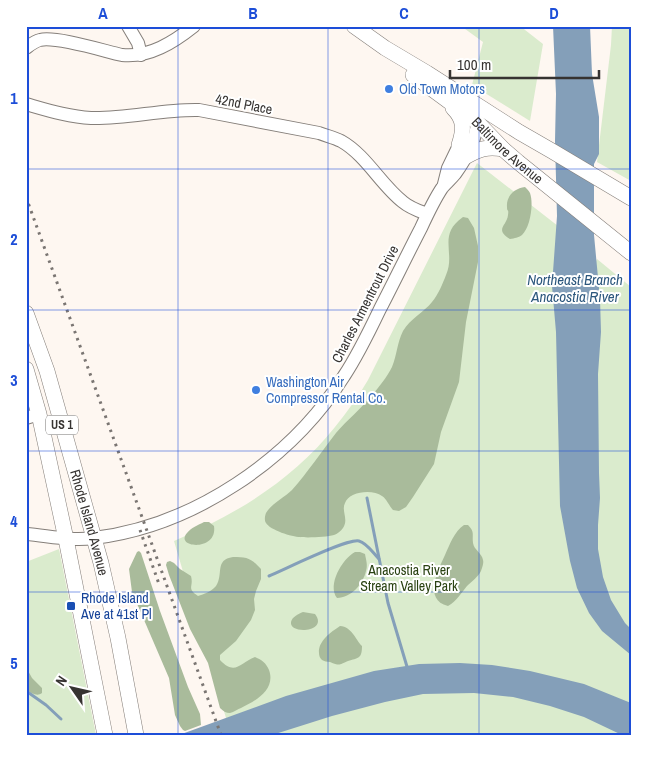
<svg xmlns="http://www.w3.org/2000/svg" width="657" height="761" font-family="'Archivo Narrow',sans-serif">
<rect width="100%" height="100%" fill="#fef7f1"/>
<g fill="#daebcd">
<path d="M461,26H520L543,44L530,121L472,85L483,42Z"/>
<path d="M612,26H631V181L597,162L611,45Z"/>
<path d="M477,163L558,226L596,261L597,259L631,287V735H231L174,541C235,515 293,480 335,427C347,412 358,397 368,380Z"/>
<path d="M59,549L96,735H26V562Z"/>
</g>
<g fill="#a9bb9b">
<path d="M525,187C527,189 529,191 530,193C534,204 530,228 522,235C518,238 515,238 510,239C494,229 507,226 508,215C509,208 507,213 507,207C506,196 515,188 525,187Z"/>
<path d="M463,217L468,218L474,228L478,246V262L466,322L459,382L441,432L434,464L413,497L406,507L399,511L393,510C389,506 387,499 382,496C373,489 349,491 345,503C341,511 349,519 343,528C341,531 337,534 334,535C327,537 307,538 300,537C292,537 270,530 266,523C264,520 265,516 266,513C271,504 285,497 292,490C308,472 321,452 336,433C347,420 361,409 372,395C379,387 387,377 392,367C397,355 397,343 403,331C410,319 424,312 432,302C438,295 443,283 446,275C456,253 437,235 463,217Z"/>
<path d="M204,522H209L214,526C218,552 174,548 187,533C191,528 198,525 204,522Z"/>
<path d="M464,525H468C475,532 472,534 473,543C474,550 482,553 483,560C484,563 482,568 481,571C478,577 472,581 467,586C461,593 457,601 448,606C423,600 438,570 445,555C450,544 454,532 464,525Z"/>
<path d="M139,551L141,553L160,611L188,687L200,714L201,725L185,731L183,730L180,726L175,715L169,678L132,592L129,569L137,552Z"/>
<path d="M355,552H360L365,554C366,560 368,565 366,571C363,584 351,598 337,598C327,585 342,559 355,552Z"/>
<path d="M233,557C247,557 251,558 261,569V579L256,591L254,599L255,610L251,620L236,641L220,655V660C235,676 240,663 255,657C262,660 266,663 269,670C276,689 256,701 241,708C238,709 234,712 230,713C226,713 223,711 220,708L208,663L190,629L169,575L166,565L167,562L170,561L174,563L180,569L191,576C194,587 186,588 198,596C204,594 211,592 216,586C224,574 214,560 233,557Z"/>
<path d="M303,612L315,614C329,632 289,635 291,622C292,617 298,614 303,612Z"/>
<path d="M340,626C352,627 355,639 362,646C362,659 358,658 348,661C339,665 340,666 330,662C327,662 324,661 322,660C320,658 319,656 319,653C318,641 331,632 340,626Z"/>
<path d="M26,667L32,678L42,688V693C37,697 32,693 26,690Z"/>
</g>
<g fill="#849fb9">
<path d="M553,26H590L592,74L599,117V154L594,164V235L600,299L601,332L598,374L599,473L600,498L598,525V549L603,577L611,600L625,623L631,629V655L602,631L589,613L577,588L570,561L560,506L556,332L552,286L557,216L555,141L556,94Z"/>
<path d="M460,663L492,665L530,671L584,684L626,701L631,703V735H622L584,717L550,706L513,697L474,693L423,694L385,702L332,716L272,735H179L286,696L374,671L419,664Z"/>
</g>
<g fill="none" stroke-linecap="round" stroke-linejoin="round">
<g stroke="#849fb9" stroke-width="3">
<path d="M367,498L388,603L408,670"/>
<path d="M269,576C284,570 347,538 359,541C367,543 373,553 379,559"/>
<path d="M26,692L29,693L46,705L61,719"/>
</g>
<defs>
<g id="minor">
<path d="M128,26L138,43L141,55"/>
<path d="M26,48C30,45 35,41 40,40C56,36 104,51 122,55C149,58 174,42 194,26"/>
<path d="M26,104C47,110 69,117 91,118C127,119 163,109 199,110L319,133C327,136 335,138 341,141C366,155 381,185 403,202C410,208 419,211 427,214"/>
<path d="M444,184L448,168L463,137"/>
<path d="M26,418L39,414"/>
<path d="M26,534C50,536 70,541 94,538C193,526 291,460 344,376C358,355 369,332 380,309C394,282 407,255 421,228C427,215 434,200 442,188C446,183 451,179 455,174C466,159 476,141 477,122"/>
</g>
<g id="major">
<path d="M354,26L385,48L427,73L519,132L552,151L631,198"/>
<path id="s1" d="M413,75L477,122L503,149L518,162L631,253"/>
<path d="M453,108C465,120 464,130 459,145"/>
<path d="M465,157C479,149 487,146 503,149"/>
<path id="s2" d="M26,313L47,371L101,563L118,638L136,735"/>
<path d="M26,369L39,414L66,539L105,735"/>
</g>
</defs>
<use href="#minor" stroke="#857f7a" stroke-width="14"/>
<use href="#major" stroke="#857f7a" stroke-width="16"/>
<use href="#minor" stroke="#fff" stroke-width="12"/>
<use href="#major" stroke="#fff" stroke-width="15"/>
<g stroke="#7a7572" stroke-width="3" stroke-dasharray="2.5 5" stroke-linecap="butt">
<path d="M26,197L221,735"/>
<path d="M140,530L159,584"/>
</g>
</g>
<path fill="none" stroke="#1d4ed8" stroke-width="1" stroke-opacity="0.55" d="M178,26V735M328,26V735M479,26V735M26,169H631M26,310H631M26,451H631M26,592H631"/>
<g fill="#3f7fe0" stroke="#fff" stroke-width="2">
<circle cx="389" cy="89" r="5"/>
<circle cx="256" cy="390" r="5"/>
</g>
<rect fill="#1a4fb4" stroke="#fff" stroke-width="2" x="66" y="601" width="10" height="10" rx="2.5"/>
<g text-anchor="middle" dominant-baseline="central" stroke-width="4" stroke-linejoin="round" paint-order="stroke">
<rect fill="#fff" stroke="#72706f" stroke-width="1" x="46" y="415.5" width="32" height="19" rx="4"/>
<g font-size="12" font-weight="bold" fill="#363331">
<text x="62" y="425">US 1</text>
</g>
<g font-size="14" fill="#366cbe" stroke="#fff" text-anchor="start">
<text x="399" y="89">Old Town Motors</text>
<text x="266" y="382">Washington Air<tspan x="266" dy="16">Compressor Rental Co.</tspan></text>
</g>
<g font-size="14" fill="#363331" stroke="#fff">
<text transform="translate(244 104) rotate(11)">42nd Place</text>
<text stroke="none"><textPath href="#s1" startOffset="121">Baltimore Avenue</textPath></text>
<text transform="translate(365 304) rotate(-63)">Charles Armentrout Drive</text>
<text stroke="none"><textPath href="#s2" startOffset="219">Rhode Island Avenue</textPath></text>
</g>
<g font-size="14" fill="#2a4212" stroke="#fff">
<text x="409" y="570">Anacostia River<tspan x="409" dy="16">Stream Valley Park</tspan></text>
</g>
<g font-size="14" fill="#164399" stroke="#fff" text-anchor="start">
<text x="81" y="598">Rhode Island<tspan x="81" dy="16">Ave at 41st Pl</tspan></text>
</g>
<g font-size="15" font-style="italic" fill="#2c577d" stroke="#fff">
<text x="575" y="279">Northeast Branch<tspan x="575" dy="17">Anacostia River</tspan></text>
</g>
</g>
<rect width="657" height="761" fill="none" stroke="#ffffff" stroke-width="55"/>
<g transform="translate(72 688) rotate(304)" stroke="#ffffff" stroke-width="4" paint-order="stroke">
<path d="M0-4L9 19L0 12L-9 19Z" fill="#363331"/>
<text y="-8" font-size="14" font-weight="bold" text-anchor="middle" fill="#363331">N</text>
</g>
<path d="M450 70v8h149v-8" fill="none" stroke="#363331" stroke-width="2.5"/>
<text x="457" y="70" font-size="15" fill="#363331" stroke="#ffffff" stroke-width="4" paint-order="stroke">100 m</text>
<rect x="28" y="28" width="602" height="706" fill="none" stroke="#1d4ed8" stroke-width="2"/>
<g font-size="16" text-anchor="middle" font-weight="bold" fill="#1d4ed8">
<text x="103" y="19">A</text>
<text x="253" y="19">B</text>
<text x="404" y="19">C</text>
<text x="554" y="19">D</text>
<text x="14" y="104">1</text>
<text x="14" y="245">2</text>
<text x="14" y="386">3</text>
<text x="14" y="527">4</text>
<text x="14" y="669">5</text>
</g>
</svg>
